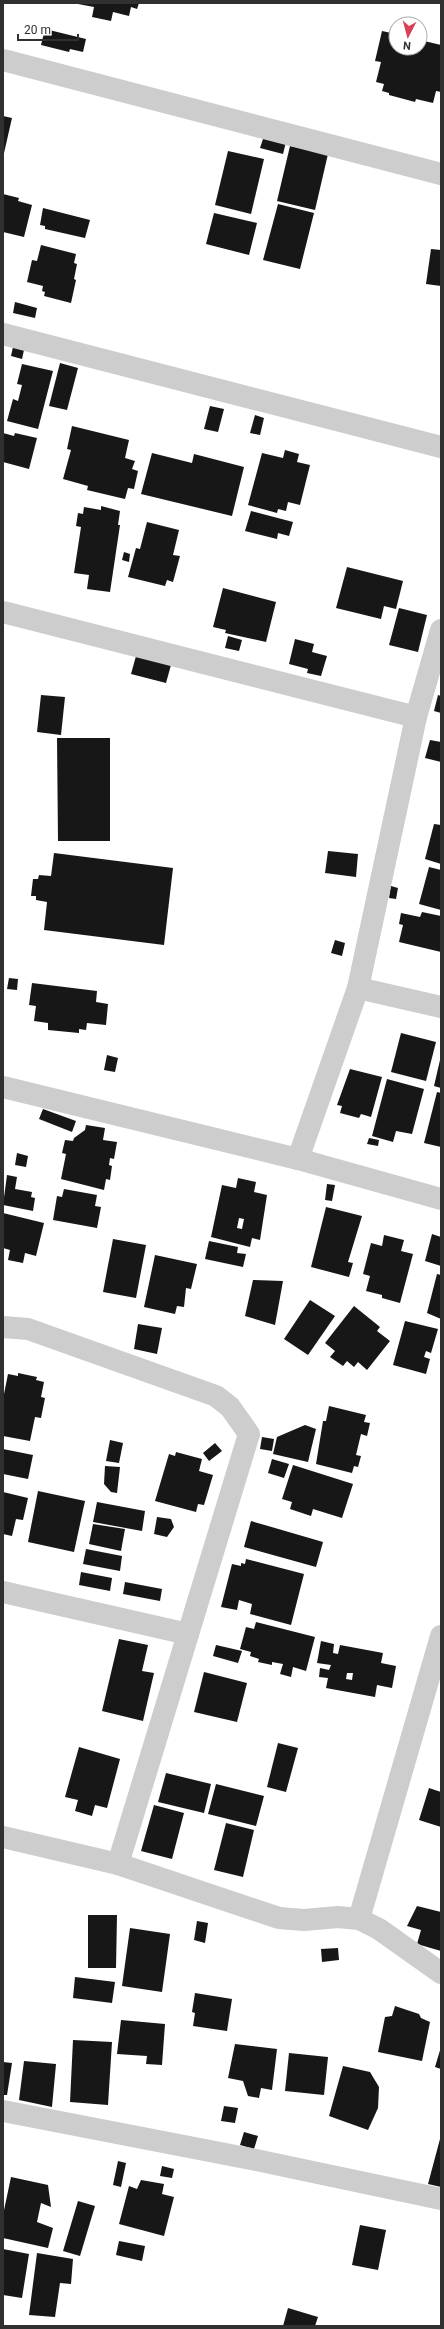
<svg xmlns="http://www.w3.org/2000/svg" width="444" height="2329" font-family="Roboto,sans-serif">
<rect width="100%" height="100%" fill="#fff"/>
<g fill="#171717" fill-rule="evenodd">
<path d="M139,3L137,9L131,7L129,16L113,12L111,21L92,17L94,7L78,4Z"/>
<path d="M45,29L86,39L83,52L70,49L69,52L41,45Z"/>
<path d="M382,31L396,34V48H420V40L441,45V92L436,91L433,103L416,99L415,102L389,95V93L382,91L384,84L376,82L381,62L375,61Z"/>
<path d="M3,116L12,118L4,153L3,152Z"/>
<path d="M264,136L286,142L283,154L260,148Z"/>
<path d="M290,146L328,154L315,210L277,201Z"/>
<path d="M228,151L264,159L251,214L215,205Z"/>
<path d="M3,194L19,198L18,201L32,205L24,237L3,232Z"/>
<path d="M278,204L314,213L300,269L263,260Z"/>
<path d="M43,208L90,220L85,238L45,229V226L40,225Z"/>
<path d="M214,213L257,223L249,255L206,244Z"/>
<path d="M41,245L76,254L74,263L77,264L74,279L76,280L71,303L44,296L45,292L42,291L43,286L27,282L32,260L37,261Z"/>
<path d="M431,249L441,250V286L426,284Z"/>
<path d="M15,302L37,308L35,318L13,313Z"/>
<path d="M13,347L24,350L22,359L11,356Z"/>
<path d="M60,363L78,368L67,410L49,406Z"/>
<path d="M22,364L53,371L38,429L7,421L13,399L18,401L22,385L17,384Z"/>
<path d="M210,406L224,409L218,432L204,429Z"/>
<path d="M255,415L264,418L260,435L250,433Z"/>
<path d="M72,426L129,440L125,458L135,461L132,469L138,471L134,489L128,488L125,499L87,490L88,486L63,479L71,450L67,449Z"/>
<path d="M3,433L14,436L15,433L37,438L29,469L3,462Z"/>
<path d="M285,450L299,454L297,462L310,465L300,505L288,502L286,511L278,509L277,513L248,505L262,453L283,458Z"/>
<path d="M152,453L192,463L194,454L244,467L232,516L141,494Z"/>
<path d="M101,506L120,511L118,525H120L110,592L87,589L89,575L74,573L81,527L76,526L78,513L83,514L84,507L101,510Z"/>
<path d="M251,511L293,522L289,536L278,533L277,539L245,531Z"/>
<path d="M147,522L179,530L173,555L180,556L173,582L167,580L165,586L128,577L136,548L140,549Z"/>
<path d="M124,552L130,554L129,562L122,560Z"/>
<path d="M347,567L403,581L396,609L384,606L381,619L336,608Z"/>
<path d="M223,588L276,602L266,642L225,633L226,630L213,627Z"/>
<path d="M399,608L427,615L418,652L389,645Z"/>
<path d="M228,636L242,640L239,651L225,648Z"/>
<path d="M295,639L314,644L312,652L327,656L321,676L307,673L308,669L289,664Z"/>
<path d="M136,656L171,665L166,683L131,674Z"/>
<path d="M41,695L65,697L61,735L37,732Z"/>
<path d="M438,695L441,696V713L434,711Z"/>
<path d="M57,738H110V841H58Z"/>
<path d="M430,740L441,742V762L425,758Z"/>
<path d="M434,824L441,825V864L425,859Z"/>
<path d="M328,851L358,854L356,877L325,873Z"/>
<path d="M54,853L173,868L164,945L44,930L47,902L36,900V896H31L33,879H38L39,875L51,876Z"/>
<path d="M429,867L441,870V910L419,904Z"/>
<path d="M391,886L398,888L396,899L389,898Z"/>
<path d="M422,912L441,916V952L399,942L403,925L399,924L401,913L420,917Z"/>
<path d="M335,940L345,943L342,956L331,953Z"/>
<path d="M9,978L18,979L17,990L7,989Z"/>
<path d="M32,983L97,991L96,1002L108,1004L106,1025L87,1023L86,1030L79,1029V1033L48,1030V1023L34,1021L36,1006L29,1005Z"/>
<path d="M401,1033L436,1042L426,1081L391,1072Z"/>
<path d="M107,1055L118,1058L115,1072L104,1070Z"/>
<path d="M440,1060H441V1088L434,1086Z"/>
<path d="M350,1069L382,1077L371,1117L361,1114L359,1118L340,1113L342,1106L337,1105Z"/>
<path d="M387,1079L424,1089L412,1134L396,1131L393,1142L372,1136Z"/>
<path d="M437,1092L441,1093V1147L424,1143Z"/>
<path d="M43,1109L76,1121L72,1132L39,1119Z"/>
<path d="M86,1125L105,1128L103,1140L117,1142L114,1159L110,1158L109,1165L112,1166L110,1180L106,1179L104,1190L61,1179L66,1154L62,1153L65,1140L73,1141L74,1138L85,1130Z"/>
<path d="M369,1138L379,1140L378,1146L367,1144Z"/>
<path d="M17,1153L28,1156L26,1167L15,1165Z"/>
<path d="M7,1175L17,1177L15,1189L32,1192L31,1197L35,1198L33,1211L3,1205Z"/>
<path d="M238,1178L256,1182L254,1192L267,1195L260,1240L252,1238L250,1247L211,1237L222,1185L236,1188ZM239,1218L244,1219L242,1229L237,1228Z"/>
<path d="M327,1184L335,1185L332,1201L325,1200Z"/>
<path d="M64,1189L97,1195L95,1206L101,1207L97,1228L53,1220L57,1196L62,1197Z"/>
<path d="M326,1207L362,1216L348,1262L353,1263L349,1277L311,1267Z"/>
<path d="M3,1213L44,1223L36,1256L25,1253L23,1263L8,1260L10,1250L3,1248Z"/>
<path d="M432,1234L441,1237V1266L425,1261Z"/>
<path d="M384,1235L404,1240L401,1251L413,1254L400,1303L382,1298V1295L366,1291L370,1276L363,1274L371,1243L382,1246Z"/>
<path d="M113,1239L146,1245L136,1298L103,1292Z"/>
<path d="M209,1241L238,1247L237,1253L246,1254L243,1267L205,1259Z"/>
<path d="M155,1255L197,1264L191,1289L186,1288L184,1307L177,1306L175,1314L144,1307Z"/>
<path d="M437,1274L441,1275V1319L427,1313Z"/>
<path d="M253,1280L283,1281L275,1325L245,1316Z"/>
<path d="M310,1300L335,1316L308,1355L284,1339Z"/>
<path d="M354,1306L380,1327L377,1331L390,1341L367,1370L358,1362L354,1367L347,1361L343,1366L330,1357L335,1351L325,1343Z"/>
<path d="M405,1321L438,1329L431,1353L426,1351L424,1357L430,1359L426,1374L393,1365Z"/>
<path d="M138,1324L162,1328L157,1354L134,1349Z"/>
<path d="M18,1373L37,1377L36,1380L44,1382L41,1397L45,1398L41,1418L35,1417L30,1441L3,1436V1399L8,1374L18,1376Z"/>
<path d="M329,1406L366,1415L364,1422L370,1423L367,1436L361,1434L356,1455L361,1456L358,1467L354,1466L352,1473L316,1464L323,1421H326Z"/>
<path d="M305,1425L316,1429L308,1462L273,1454L277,1437Z"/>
<path d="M262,1437L274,1439L272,1451L260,1449Z"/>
<path d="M110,1440L123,1443L119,1463L106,1461Z"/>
<path d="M215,1443L222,1451L209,1461L203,1453Z"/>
<path d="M3,1449L33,1455L28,1479L3,1474Z"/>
<path d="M176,1452L202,1459L199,1471L213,1475L204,1505L198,1504L196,1512L155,1501L169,1454L175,1456Z"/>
<path d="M272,1459L289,1464L284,1478L268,1473Z"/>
<path d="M293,1465L353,1484L342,1518L313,1509L311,1516L290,1509L292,1502L282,1499Z"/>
<path d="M105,1466L120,1467L117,1493L111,1492L104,1484Z"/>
<path d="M38,1491L85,1501L74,1552L28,1542Z"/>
<path d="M3,1492L28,1498L23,1520L16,1519L12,1536L3,1534Z"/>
<path d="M97,1502L145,1511L142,1531L93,1522Z"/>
<path d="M157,1517L171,1519L174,1527L167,1537L154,1534Z"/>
<path d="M251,1521L323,1542L316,1567L244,1547Z"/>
<path d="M93,1524L125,1529L121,1551L89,1544Z"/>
<path d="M86,1549L122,1556L120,1571L83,1564Z"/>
<path d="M246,1559L304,1574L291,1625L250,1614L252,1604L239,1600L237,1610L221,1607L232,1564L241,1566V1563L245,1564Z"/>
<path d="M81,1572L112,1578L110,1591L79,1585Z"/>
<path d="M125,1582L162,1589L160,1601L123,1594Z"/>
<path d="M256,1622L315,1637L306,1671L293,1667L291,1677L280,1674L283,1664L272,1662V1665L258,1662L259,1659L250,1656L251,1652L240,1649L246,1627L254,1629Z"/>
<path d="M119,1639L148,1645L142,1671L154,1673L143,1721L102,1711Z"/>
<path d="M321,1641L334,1644L333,1653L338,1654L340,1645L383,1653L381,1663L396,1666L392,1688L377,1685L375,1697L326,1688L328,1678L319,1677L320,1668L329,1670L331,1665L317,1663ZM347,1673H353L352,1680L346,1679Z"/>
<path d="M216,1645L242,1651L238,1663L213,1656Z"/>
<path d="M204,1672L247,1683L237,1722L194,1712Z"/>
<path d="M278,1743L298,1748L286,1792L267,1787Z"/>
<path d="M79,1747L120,1759L107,1808L95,1805L92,1816L75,1811L78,1800L65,1797Z"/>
<path d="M166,1773L211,1784L204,1813L158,1802Z"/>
<path d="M216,1784L264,1796L256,1826L208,1814Z"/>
<path d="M429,1788L441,1792V1827L419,1820Z"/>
<path d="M154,1805L184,1813L172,1859L141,1851Z"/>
<path d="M226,1823L254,1830L243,1877L214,1870Z"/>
<path d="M417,1906L441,1912V1951L417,1944L421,1930L407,1926Z"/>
<path d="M88,1915H117L116,1968H88Z"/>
<path d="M197,1921L208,1923L205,1943L194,1940Z"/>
<path d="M130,1928L170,1934L162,1992L122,1986Z"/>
<path d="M338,1948L339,1960L322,1962L321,1949Z"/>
<path d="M75,1977L115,1982L112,2003L73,1998Z"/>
<path d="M195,1993L232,1999L227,2031L193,2026L195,2013L192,2012Z"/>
<path d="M395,2006L419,2014L421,2018L430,2022L422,2061L378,2052L385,2017L392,2016Z"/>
<path d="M121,2020L165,2024L162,2065L146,2064L147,2056L117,2054Z"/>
<path d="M73,2040L112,2042L108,2105L70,2102Z"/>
<path d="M235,2044L277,2049L272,2090L261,2088L259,2098L248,2096L243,2081L228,2078Z"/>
<path d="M441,2047V2069L435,2067Z"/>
<path d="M289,2053L328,2057L324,2095L285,2091Z"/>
<path d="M24,2061L56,2064L52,2107L19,2100Z"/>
<path d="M3,2062L12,2063L7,2095H3Z"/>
<path d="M343,2066L370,2072L379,2087L378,2108L368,2130L329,2116Z"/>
<path d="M224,2106L238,2108L235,2123L221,2121Z"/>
<path d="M244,2132L258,2136L254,2149L240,2145Z"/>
<path d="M440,2139H441V2187L428,2184Z"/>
<path d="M118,2161L126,2163L121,2187L113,2185Z"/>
<path d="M162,2166L174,2169L172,2178L160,2176Z"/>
<path d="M11,2177L48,2185L51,2207L41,2203L37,2222L53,2228L48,2248L3,2238V2215Z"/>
<path d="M141,2180L164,2184L162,2194L174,2197L164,2236L119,2224L129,2186L137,2189Z"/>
<path d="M78,2201L95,2206L80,2256L63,2251Z"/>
<path d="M360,2225L386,2230L378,2270L352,2265Z"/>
<path d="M119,2241L145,2246L142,2261L116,2255Z"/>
<path d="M3,2249L29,2254L22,2298L3,2295Z"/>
<path d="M37,2253L73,2259L71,2284L60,2283L55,2317L29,2315Z"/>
<path d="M288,2308L318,2317L315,2326H283Z"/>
</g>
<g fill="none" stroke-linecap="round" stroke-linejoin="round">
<g stroke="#cdcdcd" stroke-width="22">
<path d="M3,60L441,174"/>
<path d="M3,334L441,447"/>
<path d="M3,612L416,717"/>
<path d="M358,988L441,1007"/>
<path d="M3,1087L298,1159L441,1199"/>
<path d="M298,1159L358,988L416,717L441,630"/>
<path d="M3,1327L28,1329L216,1396L230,1407L249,1434L118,1864"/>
<path d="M3,1592L188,1634"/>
<path d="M3,1837L118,1864L279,1918L304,1920L338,1917L359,1919L379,1929L441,1973"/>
<path d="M359,1919L441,1636"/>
<path d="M3,2111L256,2160L441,2199"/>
</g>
</g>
<rect width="444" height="2329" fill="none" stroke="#303030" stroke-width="8"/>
<g transform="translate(408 36) rotate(186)"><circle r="19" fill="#ffffff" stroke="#acacac"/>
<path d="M0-3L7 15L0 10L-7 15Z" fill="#d84258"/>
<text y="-6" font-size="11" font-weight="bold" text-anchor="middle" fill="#303030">N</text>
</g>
<path d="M18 34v6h60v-6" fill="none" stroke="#303030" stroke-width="2"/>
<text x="24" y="34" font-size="12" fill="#303030" stroke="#ffffff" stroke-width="3" paint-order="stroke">20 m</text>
</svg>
